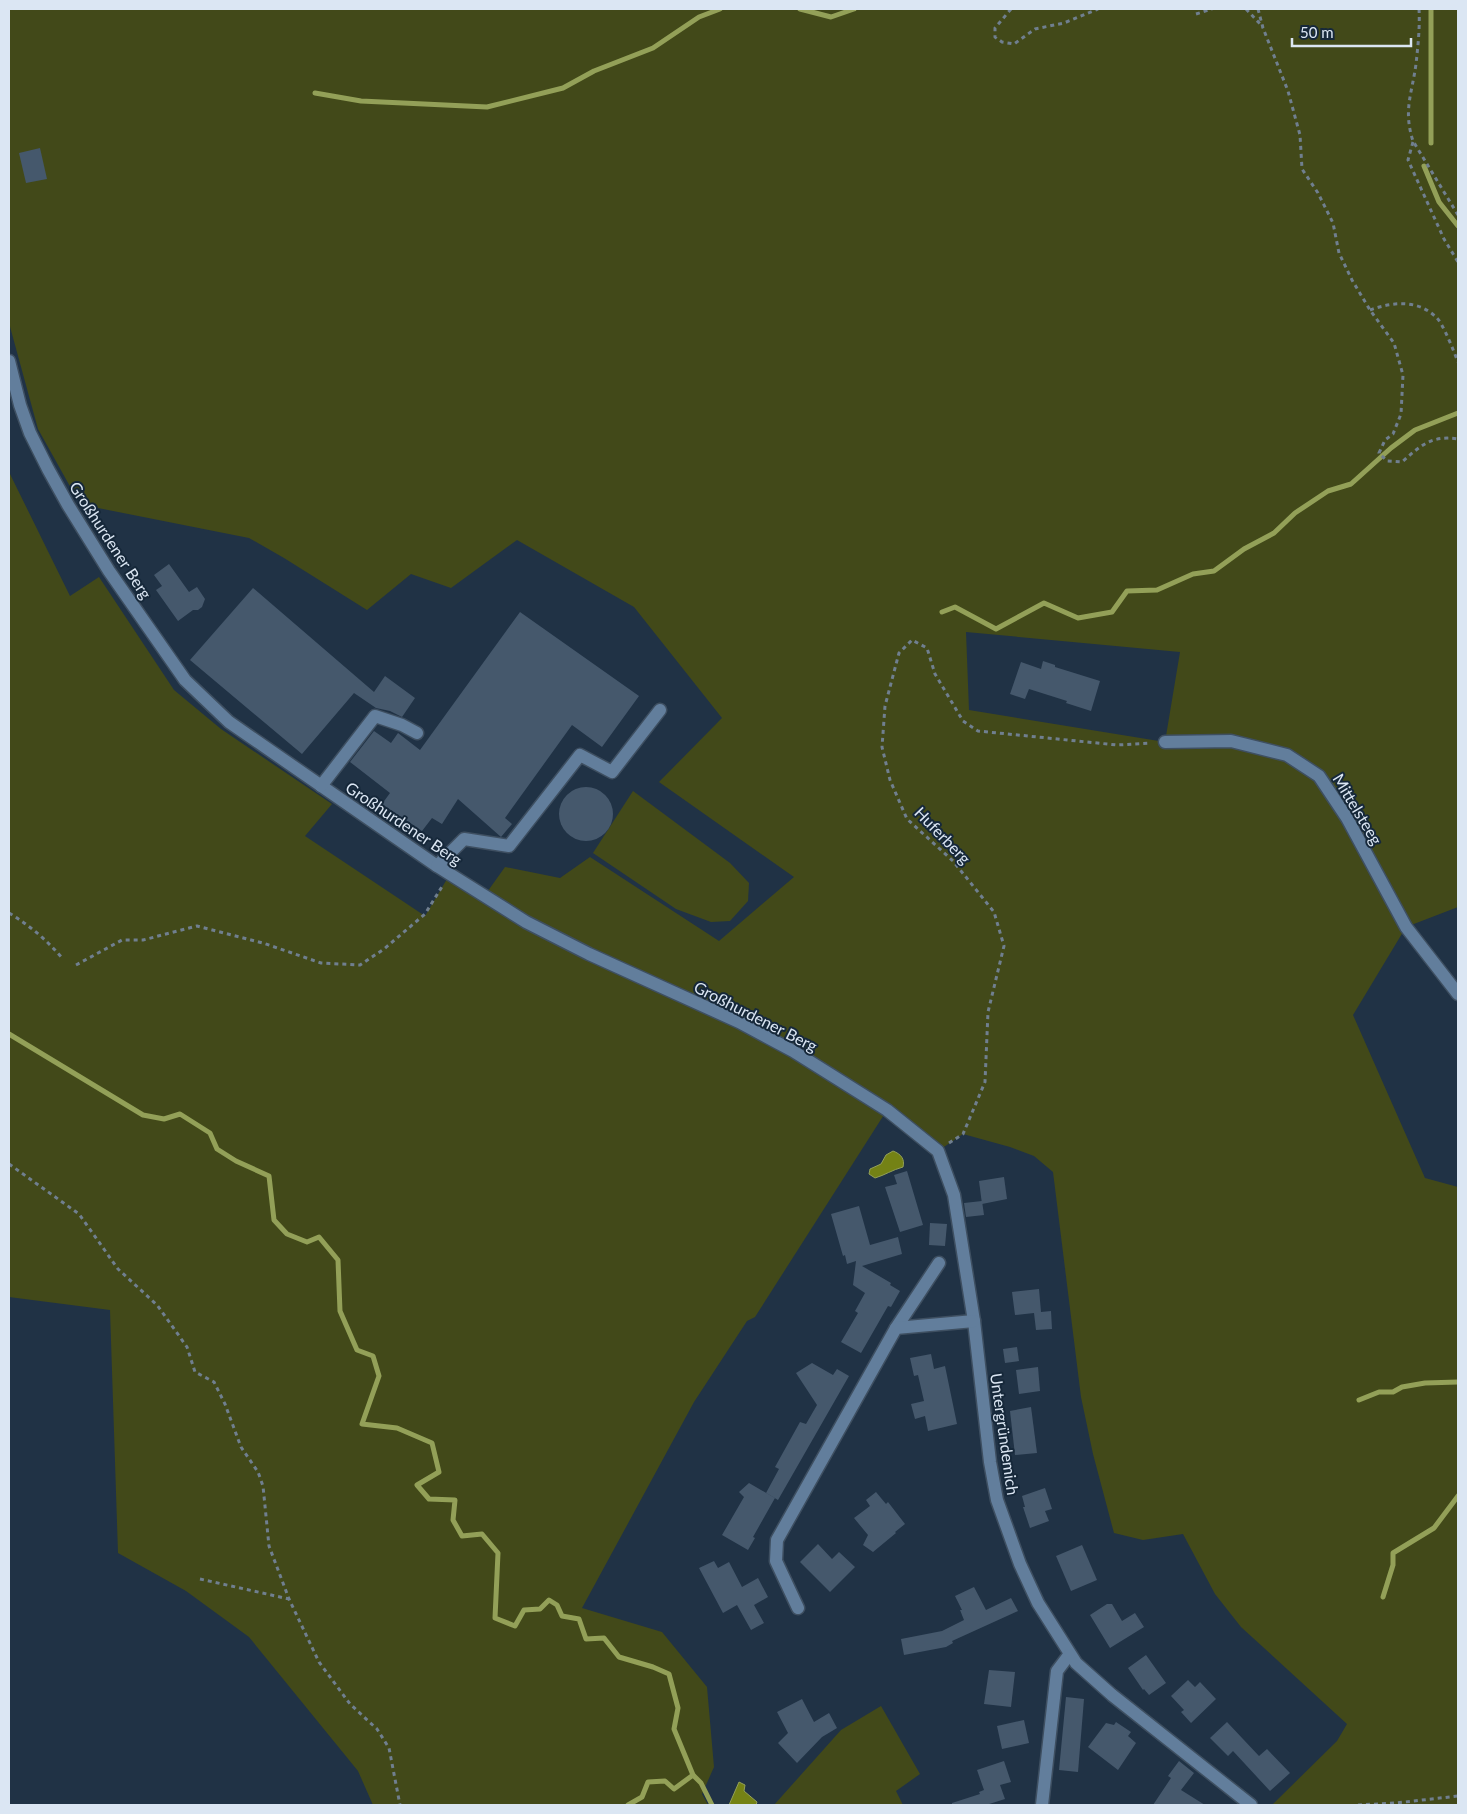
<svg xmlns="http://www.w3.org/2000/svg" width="1467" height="1814" font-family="Lato,sans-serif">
<rect width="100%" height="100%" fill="#203245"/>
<g fill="#424919" fill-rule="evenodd">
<path d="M9,9H1458V907L1406,927L1353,1015L1425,1178L1458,1187V1805H1272L1337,1741L1347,1724L1241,1627L1215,1594L1183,1534L1143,1540L1114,1533L1093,1454L1081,1397L1053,1172L1034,1156L1010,1147L963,1134L938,1151L887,1110L755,1317L747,1321L694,1402L582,1608L662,1632L707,1687L714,1767L702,1794L708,1805H373L358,1771L249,1637L186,1591L118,1553L110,1310L9,1297V472L70,596L99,577L174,690L221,729L332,804L305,836L425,916L450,874L485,895L505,867L560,878L590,857L719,941L794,877L659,782L722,718L634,607L517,540L451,588L411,574L367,610L284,558L249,538L93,507L72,490L38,429L9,323ZM966,632L1180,652L1165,742L969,710Z"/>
<path d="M633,791L730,863L749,883L748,901L730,921L711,922L676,909L593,853Z"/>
<path d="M881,1706L920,1774L896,1791L903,1805H774L841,1730Z"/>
</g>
<g fill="#748215" stroke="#93a058">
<path d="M893,1151C901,1154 905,1159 903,1167C892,1170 885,1175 875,1178L869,1174L870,1169L881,1164L886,1155Z"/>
<path d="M739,1782L745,1785L744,1791L757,1802L756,1805H729Z"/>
</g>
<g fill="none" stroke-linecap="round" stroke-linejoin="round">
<g stroke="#93a058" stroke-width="5">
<path d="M800,9L831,17L854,9"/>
<path d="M315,93L361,101L487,107L563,88L594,71L653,48L699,17L720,9"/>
<path d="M1431,143V9"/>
<path d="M1424,166L1439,202L1458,226"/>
<path d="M942,612L955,607L996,629L1044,603L1078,618L1112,612L1127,591L1157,590L1193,574L1214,571L1244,549L1274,533L1295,513L1328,491L1351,484L1391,448L1415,430L1458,413"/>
<path d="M9,1034L143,1115L164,1119L180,1114L210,1133L217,1149L236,1161L269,1176L274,1220L287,1234L307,1242L319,1237L338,1260L340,1311L357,1350L373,1356L379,1376L362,1424L397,1428L432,1443L439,1472L417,1485L429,1499L455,1500L453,1520L462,1536L482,1534L498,1553L495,1618L515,1626L524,1610L540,1609L549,1600L557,1605L562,1616L579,1619L586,1639L604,1638L619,1657L653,1667L669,1674L678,1708L674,1729L693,1775L701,1783L712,1805"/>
<path d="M1359,1400L1379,1392H1393L1402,1387L1425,1383L1458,1382"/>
<path d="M1383,1597L1393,1565V1553L1434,1528L1458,1496"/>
<path d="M628,1805L642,1797L648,1782L665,1781L674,1789L693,1775"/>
</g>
</g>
<g fill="#45586c">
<path d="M40,148L47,179L26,183L19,153Z"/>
<path d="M169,564L189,592L197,587L205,599L202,607L198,610H193L178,621L156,590L162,586L154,575Z"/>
<path d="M253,588L374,692L385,676L415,698L402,717L390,711L376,708L354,693L302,754L190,660Z"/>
<path d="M520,612L639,696L602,747L572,725L505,818L512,824L501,837L458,799L442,824L432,818L422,831L382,804L390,793L350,762L374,731L391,743L398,733L420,750Z"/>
<path d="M1043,661L1055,665V667L1100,681L1091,711L1066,703L1067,701L1029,689L1025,699L1010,694L1021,662L1041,669Z"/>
<circle cx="586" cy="814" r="27"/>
<path d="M907,1171L923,1225L900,1232L885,1187L897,1184L894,1175Z"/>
<path d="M1004,1177L1007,1199L982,1204L979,1181Z"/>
<path d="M982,1201L984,1215L966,1217L964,1203Z"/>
<path d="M859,1206L870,1245L898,1237L902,1254L862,1266L891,1283L890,1285L900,1291L891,1307L888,1306L861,1353L841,1342L858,1313L855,1311L865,1293L853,1285L856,1261L847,1264L845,1255L843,1256L831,1214Z"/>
<path d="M930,1223L947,1224L945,1246L929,1245Z"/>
<path d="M1039,1289L1041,1312L1051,1311L1052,1329L1036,1330L1034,1313L1015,1315L1012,1292Z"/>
<path d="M1017,1347L1019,1361L1005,1363L1003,1349Z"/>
<path d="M931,1354L934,1369L945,1366L957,1424L928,1431L925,1416L915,1419L911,1404L924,1401L918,1375L914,1376L910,1358Z"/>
<path d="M812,1363L833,1375L837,1369L849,1376L778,1500L766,1493L779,1469L775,1467L800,1422L806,1424L817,1405L796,1373Z"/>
<path d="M1038,1367L1040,1391L1019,1394L1016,1370Z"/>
<path d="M1031,1407L1037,1453L1015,1455L1010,1411Z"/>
<path d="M749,1483L775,1498L753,1537L755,1538L748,1550L722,1535L744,1497L739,1492Z"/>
<path d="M1045,1488L1052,1509L1045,1511L1049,1521L1030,1528L1023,1507H1025L1022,1496Z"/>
<path d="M876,1492L886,1504L888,1502L905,1524L895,1532L896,1533L873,1552L863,1545L868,1535L854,1518L870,1506L866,1500Z"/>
<path d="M818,1544L832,1559L839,1552L855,1567L830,1592L800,1562Z"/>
<path d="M1082,1545L1097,1580L1071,1591L1056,1556Z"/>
<path d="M714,1561L718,1568L729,1562L742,1587L758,1578L768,1597L754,1605L764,1623L751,1630L737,1605L723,1613L699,1568Z"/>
<path d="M974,1587L986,1610L1011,1598L1018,1611L952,1641L953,1643L946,1647L904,1655L901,1639L942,1631L964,1620L960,1610H962L955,1596Z"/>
<path d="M1107,1604H1112L1122,1621L1135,1613L1144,1627L1110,1648L1090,1615Z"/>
<path d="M1146,1655L1166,1683L1149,1695L1144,1689L1143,1690L1128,1668Z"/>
<path d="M989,1670L1015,1672L1011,1707L984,1704Z"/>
<path d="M1188,1680L1195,1687L1200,1682L1216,1699L1191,1723L1181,1712L1184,1710L1171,1696Z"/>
<path d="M1066,1697L1084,1699L1078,1772L1059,1770Z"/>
<path d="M802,1699L814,1722L829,1713L837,1728L822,1737L797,1763L778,1743L788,1733L777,1712Z"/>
<path d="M1024,1720L1029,1743L1002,1749L997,1726Z"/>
<path d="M1116,1722L1131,1732L1128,1736L1136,1743L1118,1770L1088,1747L1106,1723L1114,1725Z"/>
<path d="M1227,1722L1259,1756L1267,1749L1290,1773L1270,1791L1233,1751L1228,1756L1210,1738Z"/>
<path d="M1004,1761L1011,1782L1000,1785L1005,1799L986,1805H952V1803L980,1794L979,1792L984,1790L977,1770Z"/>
<path d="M1179,1761L1194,1773L1181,1790L1205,1805H1153L1171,1778L1168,1776Z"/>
</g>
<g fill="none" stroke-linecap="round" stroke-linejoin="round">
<defs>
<g id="minor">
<path d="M9,361L20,405L30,433L48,469L68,505L109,571L185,680L229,722L437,866L526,922L589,954L739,1022L793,1051L887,1110L938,1151L954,1195L974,1321L990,1462L997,1500L1020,1564L1038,1603L1076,1663L1112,1695L1251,1805"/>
<path d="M1165,742L1231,741L1287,755L1319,776L1347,818L1406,927L1458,994"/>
<path d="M321,786L375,716L402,725L417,733"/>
<path d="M437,866L464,839L509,846L580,755L612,772L660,710"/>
<path d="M896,1328L939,1263"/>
<path d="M798,1608L776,1561L777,1540L896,1328L974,1321"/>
<path d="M1042,1805L1057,1671L1069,1655"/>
</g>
</defs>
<use href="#minor" stroke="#3e4f61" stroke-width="15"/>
<g stroke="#707f8f" stroke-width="3" stroke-dasharray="4 4" stroke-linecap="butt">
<path d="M1011,9L995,28V37L1002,42L1014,44L1035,29L1064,23L1098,9"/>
<path d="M1246,9L1263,27"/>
<path d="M1258,9L1263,28L1288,91L1300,135L1302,169L1318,193L1333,223L1339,253L1352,280L1370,310L1394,343L1403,375L1401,414L1393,434L1385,440L1379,453L1387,461L1402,462C1421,445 1432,435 1458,439"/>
<path d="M1419,9C1420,27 1418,46 1416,64C1412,94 1403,110 1413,141L1458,215"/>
<path d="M1196,14L1212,9"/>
<path d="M1413,142L1408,160L1444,239L1458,262"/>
<path d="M1370,310C1392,302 1417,299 1436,317C1443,323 1454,352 1458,362"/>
<path d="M9,913C29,925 47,940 62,958"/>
<path d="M76,965L122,940H143L197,926L263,943L321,963L360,965L384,949L425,914L443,885"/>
<path d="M949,1143L963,1134L985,1082L988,1012L1004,946L994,912L953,861L907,819L890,780L882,747L885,706L899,653L912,640L927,648L935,674L963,721L978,731L1117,745L1151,743"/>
<path d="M9,1164L79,1214L118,1269L157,1305L187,1347L195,1372L214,1382L225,1404L241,1447L258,1472L263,1486L269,1546L289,1599L319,1662L350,1704L377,1729L389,1748L400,1805"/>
<path d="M200,1579L289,1599"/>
<path d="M1358,1805L1396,1803L1458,1796"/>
</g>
<use href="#minor" stroke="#627e9c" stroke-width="12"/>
</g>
<g text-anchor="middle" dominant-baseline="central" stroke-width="4" stroke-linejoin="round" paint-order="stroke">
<g font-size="16" fill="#dbe6f3" stroke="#16283a">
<text transform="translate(111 540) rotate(57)">Großhurdener Berg</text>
<text transform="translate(1358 809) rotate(59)">Mittelsteeg</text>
<text transform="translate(404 823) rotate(34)">Großhurdener Berg</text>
<text transform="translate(943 835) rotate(46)">Huferberg</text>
<text transform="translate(756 1016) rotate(27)">Großhurdener Berg</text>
<text transform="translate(1005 1434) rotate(82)">Untergründemich</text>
</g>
</g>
<rect width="1467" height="1814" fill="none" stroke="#dbe6f3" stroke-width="20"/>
<path d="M1292 38v8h119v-8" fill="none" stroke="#dbe6f3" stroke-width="2.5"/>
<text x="1300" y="38" font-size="15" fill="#dbe6f3" stroke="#16283a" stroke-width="4" paint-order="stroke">50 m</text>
</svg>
